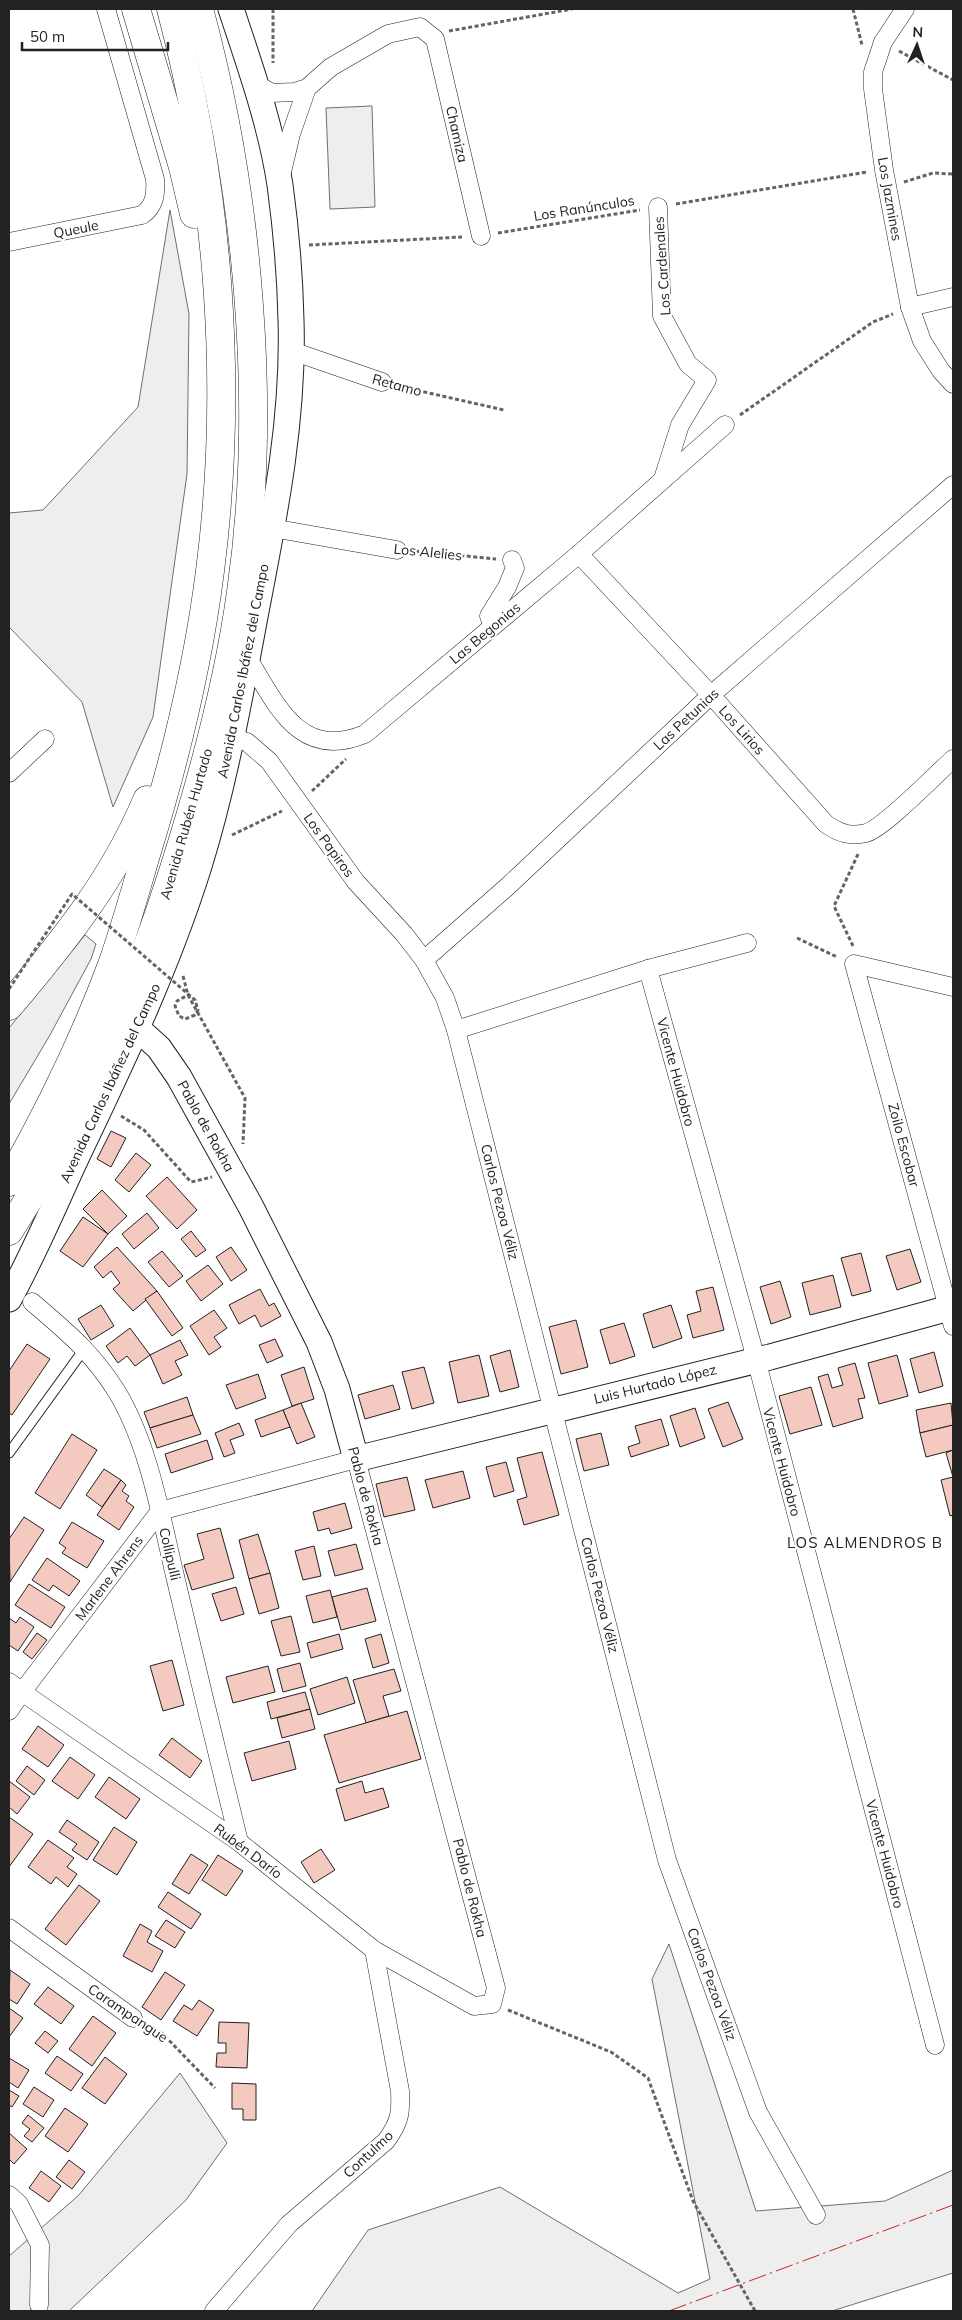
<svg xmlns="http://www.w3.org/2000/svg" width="962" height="2320" font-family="Mulish,sans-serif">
<rect width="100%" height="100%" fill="#fff"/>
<g fill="#eee" stroke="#6f6f6f">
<path d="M372,106L375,207L330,209L326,108Z"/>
<path d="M170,210L189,314L187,474L153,717L113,807L82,702L9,627V513L43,510L138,407Z"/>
<path d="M85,935L96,944L91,959L50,1035L9,1104V1028Z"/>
<path d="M669,1944L756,2211L885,2201L953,2170V2273L832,2311H312L368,2230L500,2187L678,2293L710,2279L652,1979Z"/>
<path d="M180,2073L227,2143L186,2200L69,2311H9V2256L78,2196Z"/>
</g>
<g fill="#f3c9c0" stroke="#222">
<path d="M111,1131L126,1138L111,1167L97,1159Z"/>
<path d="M136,1153L151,1165L129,1192L115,1180Z"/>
<path d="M167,1177L197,1210L177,1229L146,1196Z"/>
<path d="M102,1190L127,1216L108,1234L83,1209Z"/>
<path d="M147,1213L159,1228L134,1249L122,1234Z"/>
<path d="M83,1217L108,1234L83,1267L60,1251Z"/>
<path d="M191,1231L206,1250L196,1257L181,1239Z"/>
<path d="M117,1247L157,1291L133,1311L113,1289L120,1283L111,1271L103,1278L94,1267Z"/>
<path d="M231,1247L247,1270L231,1281L216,1257Z"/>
<path d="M910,1249L921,1282L897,1290L886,1256Z"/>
<path d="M162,1251L183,1276L169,1287L148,1262Z"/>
<path d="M861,1253L871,1291L852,1296L841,1258Z"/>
<path d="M208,1265L223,1284L201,1301L186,1281Z"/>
<path d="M833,1275L841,1307L810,1315L802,1283Z"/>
<path d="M780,1281L791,1317L771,1324L760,1287Z"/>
<path d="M713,1287L724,1330L693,1338L687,1315L701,1311L696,1291Z"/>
<path d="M260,1289L269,1306L274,1303L281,1316L261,1327L255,1315L239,1324L229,1305Z"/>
<path d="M157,1291L183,1328L172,1336L145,1299Z"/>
<path d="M101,1305L114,1326L91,1340L78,1319Z"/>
<path d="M671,1305L682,1338L653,1348L643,1314Z"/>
<path d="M214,1310L227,1328L214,1337L221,1347L209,1355L190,1326Z"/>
<path d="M576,1320L588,1367L561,1374L549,1327Z"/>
<path d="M624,1323L635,1356L610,1364L600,1330Z"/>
<path d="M130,1328L150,1355L135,1366L127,1356L118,1363L106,1346Z"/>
<path d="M275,1339L283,1356L267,1363L259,1345Z"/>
<path d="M180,1340L188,1355L175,1361L182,1375L163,1384L150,1355Z"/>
<path d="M27,1344L50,1359L12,1415L9,1413V1371Z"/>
<path d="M510,1350L519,1387L500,1392L490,1356Z"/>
<path d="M934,1352L943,1386L919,1393L910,1359Z"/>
<path d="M479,1355L489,1396L458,1403L449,1362Z"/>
<path d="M897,1355L908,1396L879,1404L868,1363Z"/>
<path d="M855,1363L865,1398L858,1399L863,1418L833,1427L818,1377L828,1374L832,1388L843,1385L838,1368Z"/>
<path d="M304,1367L314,1399L292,1406L281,1375Z"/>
<path d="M424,1367L434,1403L412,1409L402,1372Z"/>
<path d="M258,1374L266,1398L236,1409L226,1385Z"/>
<path d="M393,1385L400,1409L365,1419L358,1395Z"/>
<path d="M811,1387L822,1425L790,1434L779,1396Z"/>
<path d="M187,1397L193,1415L150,1428L144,1412Z"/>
<path d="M728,1402L743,1439L723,1447L708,1409Z"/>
<path d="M301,1403L315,1437L297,1444L283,1410Z"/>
<path d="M951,1403L953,1425L920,1433L916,1410Z"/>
<path d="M695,1408L705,1438L680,1447L670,1416Z"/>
<path d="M283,1410L290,1427L261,1437L255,1420Z"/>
<path d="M193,1415L201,1434L157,1448L150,1428Z"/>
<path d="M661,1419L669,1445L631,1457L628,1447L640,1443L635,1426Z"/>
<path d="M239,1423L244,1435L230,1440L235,1453L224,1457L215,1433Z"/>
<path d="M953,1425V1450L926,1457L920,1433Z"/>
<path d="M601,1433L609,1465L584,1471L576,1439Z"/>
<path d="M72,1434L97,1450L60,1509L35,1493Z"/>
<path d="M207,1440L213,1459L171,1473L165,1454Z"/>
<path d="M953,1450V1477L946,1453Z"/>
<path d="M542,1452L559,1515L524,1525L517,1500L527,1497L517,1458Z"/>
<path d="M506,1462L514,1491L494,1497L486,1467Z"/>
<path d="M104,1469L121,1480L102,1507L86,1495Z"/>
<path d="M463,1471L470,1498L433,1508L425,1480Z"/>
<path d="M407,1477L415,1510L384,1517L376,1484Z"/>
<path d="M953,1477V1515L950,1516L941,1480Z"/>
<path d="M121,1480L126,1485L122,1491L129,1496L126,1501L134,1507L119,1530L97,1515Z"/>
<path d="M345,1503L352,1528L331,1534L329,1528L318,1531L313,1512Z"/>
<path d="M24,1517L44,1530L10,1582L9,1539Z"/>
<path d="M72,1522L104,1541L87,1568L62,1553L66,1548L59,1543Z"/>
<path d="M220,1528L234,1578L192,1590L184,1565L204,1559L197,1534Z"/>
<path d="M258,1534L270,1573L249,1579L239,1540Z"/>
<path d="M356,1544L363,1569L335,1576L328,1551Z"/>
<path d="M314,1546L321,1576L303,1580L295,1551Z"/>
<path d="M47,1558L80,1581L69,1596L53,1585L49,1591L32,1580Z"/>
<path d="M270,1573L279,1608L259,1614L249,1579Z"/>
<path d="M29,1584L65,1607L51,1628L15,1605Z"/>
<path d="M236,1587L244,1614L221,1621L212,1594Z"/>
<path d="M367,1588L376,1621L341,1630L332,1597Z"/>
<path d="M330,1590L337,1617L313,1623L306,1596Z"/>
<path d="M291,1616L300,1652L281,1656L271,1621Z"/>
<path d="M20,1617L34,1627L18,1651L9,1645V1618L16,1623Z"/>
<path d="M37,1633L47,1640L32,1659L23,1652Z"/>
<path d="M339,1634L343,1649L311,1658L307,1643Z"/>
<path d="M381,1634L389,1663L373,1668L365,1639Z"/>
<path d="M172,1660L184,1705L163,1711L150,1666Z"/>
<path d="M300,1663L306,1686L283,1692L277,1669Z"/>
<path d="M268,1666L275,1692L233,1703L226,1677Z"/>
<path d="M394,1669L401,1691L383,1696L389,1716L366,1723L353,1680Z"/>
<path d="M347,1677L355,1703L318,1715L310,1689Z"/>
<path d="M305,1692L310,1709L271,1719L267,1702Z"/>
<path d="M310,1709L315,1729L282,1738L277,1718Z"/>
<path d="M407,1711L421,1759L339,1783L324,1735Z"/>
<path d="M38,1726L64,1745L48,1767L22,1749Z"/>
<path d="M172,1738L202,1761L190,1778L159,1755Z"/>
<path d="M289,1741L296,1769L252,1781L244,1753Z"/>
<path d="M70,1757L95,1775L78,1799L52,1781Z"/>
<path d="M27,1766L45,1780L34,1795L16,1781Z"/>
<path d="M109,1777L140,1799L126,1819L95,1797Z"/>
<path d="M9,1781L30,1797L17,1814L9,1807Z"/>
<path d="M362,1781L365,1793L383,1788L389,1807L345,1821L336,1789Z"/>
<path d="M9,1817L33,1834L9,1867Z"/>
<path d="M67,1820L99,1842L87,1860L72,1850L77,1844L59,1832Z"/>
<path d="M114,1827L137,1842L117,1875L93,1860Z"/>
<path d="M48,1840L74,1858L67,1867L77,1874L68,1887L56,1877L51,1884L28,1867Z"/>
<path d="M321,1849L335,1870L314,1883L301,1862Z"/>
<path d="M191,1854L208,1865L189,1894L172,1884Z"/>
<path d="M218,1855L243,1871L226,1896L202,1880Z"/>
<path d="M79,1885L100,1901L66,1945L45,1929Z"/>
<path d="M168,1892L201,1914L191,1929L158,1907Z"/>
<path d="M166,1920L185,1932L175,1948L155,1936Z"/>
<path d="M140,1924L152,1931L147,1942L163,1951L152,1972L123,1956Z"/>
<path d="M10,1970L30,1984L17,2004L9,1999Z"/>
<path d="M165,1972L185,1985L161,2020L142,2007Z"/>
<path d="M48,1987L74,2006L61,2024L34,2004Z"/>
<path d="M199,2000L214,2010L197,2036L173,2021L184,2005L192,2010Z"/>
<path d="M9,2008L23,2018L9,2037Z"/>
<path d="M93,2016L116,2033L92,2066L69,2049Z"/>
<path d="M219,2022L249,2023L247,2068L216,2067L217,2053H226V2043H218Z"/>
<path d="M45,2031L58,2041L48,2053L35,2043Z"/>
<path d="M57,2056L83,2074L71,2091L45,2073Z"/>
<path d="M105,2057L127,2074L105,2104L82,2088Z"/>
<path d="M9,2058L29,2070L18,2088L9,2082Z"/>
<path d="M232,2083L256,2084V2120H243V2109H232Z"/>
<path d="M34,2087L54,2100L43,2117L23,2104Z"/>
<path d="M9,2090L19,2096L12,2107L9,2105Z"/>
<path d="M65,2108L88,2124L68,2152L45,2136Z"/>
<path d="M28,2115L44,2128L32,2142L24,2136L30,2129L22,2123Z"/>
<path d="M9,2133L27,2149L14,2164L9,2159Z"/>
<path d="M69,2160L85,2172L72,2189L56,2177Z"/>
<path d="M41,2171L61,2186L49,2202L29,2188Z"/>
</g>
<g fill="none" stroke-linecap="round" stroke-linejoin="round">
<defs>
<path id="lane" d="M9,1453L85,1348"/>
<g id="street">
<path d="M905,9L883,42L873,72V89L884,170L910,307L922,341L941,371L953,384"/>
<path d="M256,84L272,93L294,92L307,88L331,67L388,34L420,27L435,39L481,236"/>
<path d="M281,176L291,134L307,88"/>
<path d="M658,207L662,316L688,364L707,380L680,425L663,479"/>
<path d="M9,242L142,215C155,206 156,194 155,179L106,9"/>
<path d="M910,307L953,297"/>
<path d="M292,351L382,382"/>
<path d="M272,528L397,550"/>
<path d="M579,554L711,695L826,824C839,833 850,837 866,833C884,828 936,774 953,759"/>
<path d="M493,626L489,616L507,587L515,568L512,560"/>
<path d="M247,657C277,705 299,761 365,734L579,554L725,425"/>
<path d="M231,737L247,742L269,761L356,882L404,934L424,960L445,998L456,1030L667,1860L758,2112L816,2215"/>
<path d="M9,773L45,739"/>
<path d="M424,960L507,887L711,695L953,485"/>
<path d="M648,969L756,1359L935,2045"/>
<path d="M953,987L854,964L953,1326"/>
<path d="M456,1030L648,969L747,943"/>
<path d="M32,1302C67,1332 92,1352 117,1392C149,1445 161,1517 175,1576C196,1665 217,1753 239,1842"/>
<path d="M9,1682L22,1692L239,1842L374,1950L474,2006L492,2004L496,1988L356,1459L160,1511L22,1692L9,1711"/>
<path d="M9,1928L133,2018"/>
<path d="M9,2195L19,2204L40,2245L39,2305"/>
<path d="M214,2311L289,2224L386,2141C400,2122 401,2113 400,2091L374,1950"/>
</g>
<g id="secondary">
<path d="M138,1029L159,1048L179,1077L251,1207L319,1342L337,1389L356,1459L770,1357L953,1307"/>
<path d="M9,1299C35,1252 56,1201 79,1152C124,1058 168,965 199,866C226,779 241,690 258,601C276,508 294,415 291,320C290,275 286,229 280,185C271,125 250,66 231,9"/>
</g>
<g id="highway">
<path d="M136,9L183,167L194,214"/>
<path d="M9,1006C63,942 114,879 147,800"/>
<path d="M9,1182C49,1112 85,1038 113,962C126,925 136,888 147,851C175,760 198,666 210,571C234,385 219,190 171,9"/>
<path d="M9,1231C80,1120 133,997 173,872C202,781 228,687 241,592C268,405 248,190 199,9"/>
</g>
</defs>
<use href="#lane" stroke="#222" stroke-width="11"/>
<use href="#street" stroke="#222" stroke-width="19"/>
<use href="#secondary" stroke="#222" stroke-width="27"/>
<use href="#highway" stroke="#222" stroke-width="29"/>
<g stroke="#646464" stroke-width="3" stroke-dasharray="4 2.5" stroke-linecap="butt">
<path d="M273,9V63"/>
<path d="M853,9L862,45"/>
<path d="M449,31L572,9"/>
<path d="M899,51L953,80"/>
<path d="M904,182L933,173L953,174"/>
<path d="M676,204L867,172"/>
<path d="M498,233L640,210"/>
<path d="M309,245L462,237"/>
<path d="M398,386L504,410"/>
<path d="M740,415L873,322L893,314"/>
<path d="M415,551L496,559"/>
<path d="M312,791L346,759"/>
<path d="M232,835L282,811"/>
<path d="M797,938L837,957"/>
<path d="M853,946L834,906L859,852"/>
<path d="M183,976L188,995L245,1098L243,1144"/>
<path d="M121,1116L144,1130L191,1182L212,1177"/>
<path d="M508,2010L611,2052L648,2078L693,2201L755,2311"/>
<path d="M148,2026L162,2033L215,2088"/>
</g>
<use href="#lane" stroke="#fff" stroke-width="9"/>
<use href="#street" stroke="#fff" stroke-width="18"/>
<use href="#secondary" stroke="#fff" stroke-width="25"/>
<use href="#highway" stroke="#fff" stroke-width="28"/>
<path stroke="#646464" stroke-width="3" stroke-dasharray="4 2.5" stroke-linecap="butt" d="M9,989L72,894L195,1000L198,1010L195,1015L185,1019L179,1016L175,1006L177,1001L188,995"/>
<path stroke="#c62828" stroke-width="1" stroke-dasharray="18 4 2.5 4" stroke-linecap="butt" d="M669,2311L953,2205"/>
</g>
<g text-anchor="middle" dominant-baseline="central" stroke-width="4" stroke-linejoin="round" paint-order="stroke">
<g font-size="14" fill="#222" stroke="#fff">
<text transform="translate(457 134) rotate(77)">Chamiza</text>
<text transform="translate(890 199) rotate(80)">Los Jazmines</text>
<text transform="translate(584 208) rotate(-9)">Los Ranúnculos</text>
<text transform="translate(76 229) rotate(-11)">Queule</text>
<text transform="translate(662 266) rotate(-94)">Los Cardenales</text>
<text transform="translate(397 385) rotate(15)">Retamo</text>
<text transform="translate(428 552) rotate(6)">Los Alelies</text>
<text transform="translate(485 633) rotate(-40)">Las Begonias</text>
<text transform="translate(243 671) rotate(-79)">Avenida Carlos Ibáñez del Campo</text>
<text transform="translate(686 719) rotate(-43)">Las Petunias</text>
<text transform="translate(742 730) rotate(48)">Los Lirios</text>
<text transform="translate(186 824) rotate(-74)">Avenida Rubén Hurtado</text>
<text transform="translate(329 845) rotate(54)">Los Papiros</text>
<text transform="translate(676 1072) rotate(75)">Vicente Huidobro</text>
<text transform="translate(110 1083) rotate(-65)">Avenida Carlos Ibáñez del Campo</text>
<text transform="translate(206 1126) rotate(61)">Pablo de Rokha</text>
<text transform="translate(904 1145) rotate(75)">Zoilo Escobar</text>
<text transform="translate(500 1202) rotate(76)">Carlos Pezoa Véliz</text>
<text transform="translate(655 1384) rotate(-14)">Luis Hurtado López</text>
<text transform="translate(782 1462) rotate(75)">Vicente Huidobro</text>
<text transform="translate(366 1496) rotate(75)">Pablo de Rokha</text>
<text transform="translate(170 1554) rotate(77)">Collipulli</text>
<text transform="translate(109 1578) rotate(-53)">Marlene Ahrens</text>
<text transform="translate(600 1595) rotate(76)">Carlos Pezoa Véliz</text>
<text transform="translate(248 1851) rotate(37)">Rubén Darío</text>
<text transform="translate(885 1854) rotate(75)">Vicente Huidobro</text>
<text transform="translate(470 1888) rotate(76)">Pablo de Rokha</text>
<text transform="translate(712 1984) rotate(70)">Carlos Pezoa Véliz</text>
<text transform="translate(128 2013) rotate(34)">Carampangue</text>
<text transform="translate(368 2154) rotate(-43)">Contulmo</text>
</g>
<g font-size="15" letter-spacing="1" fill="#222" stroke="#fff">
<text x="865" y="1542">LOS ALMENDROS B</text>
</g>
</g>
<rect width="962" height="2320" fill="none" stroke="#222222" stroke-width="20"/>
<g transform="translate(917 45) rotate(3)" stroke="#ffffff" stroke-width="4" paint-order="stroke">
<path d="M0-4L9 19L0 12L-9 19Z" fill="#222222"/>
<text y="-8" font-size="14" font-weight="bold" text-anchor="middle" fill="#222222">N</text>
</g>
<path d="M22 42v8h146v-8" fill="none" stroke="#222222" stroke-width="2.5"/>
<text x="30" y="42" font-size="15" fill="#222222" stroke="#ffffff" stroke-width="4" paint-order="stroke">50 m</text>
</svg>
